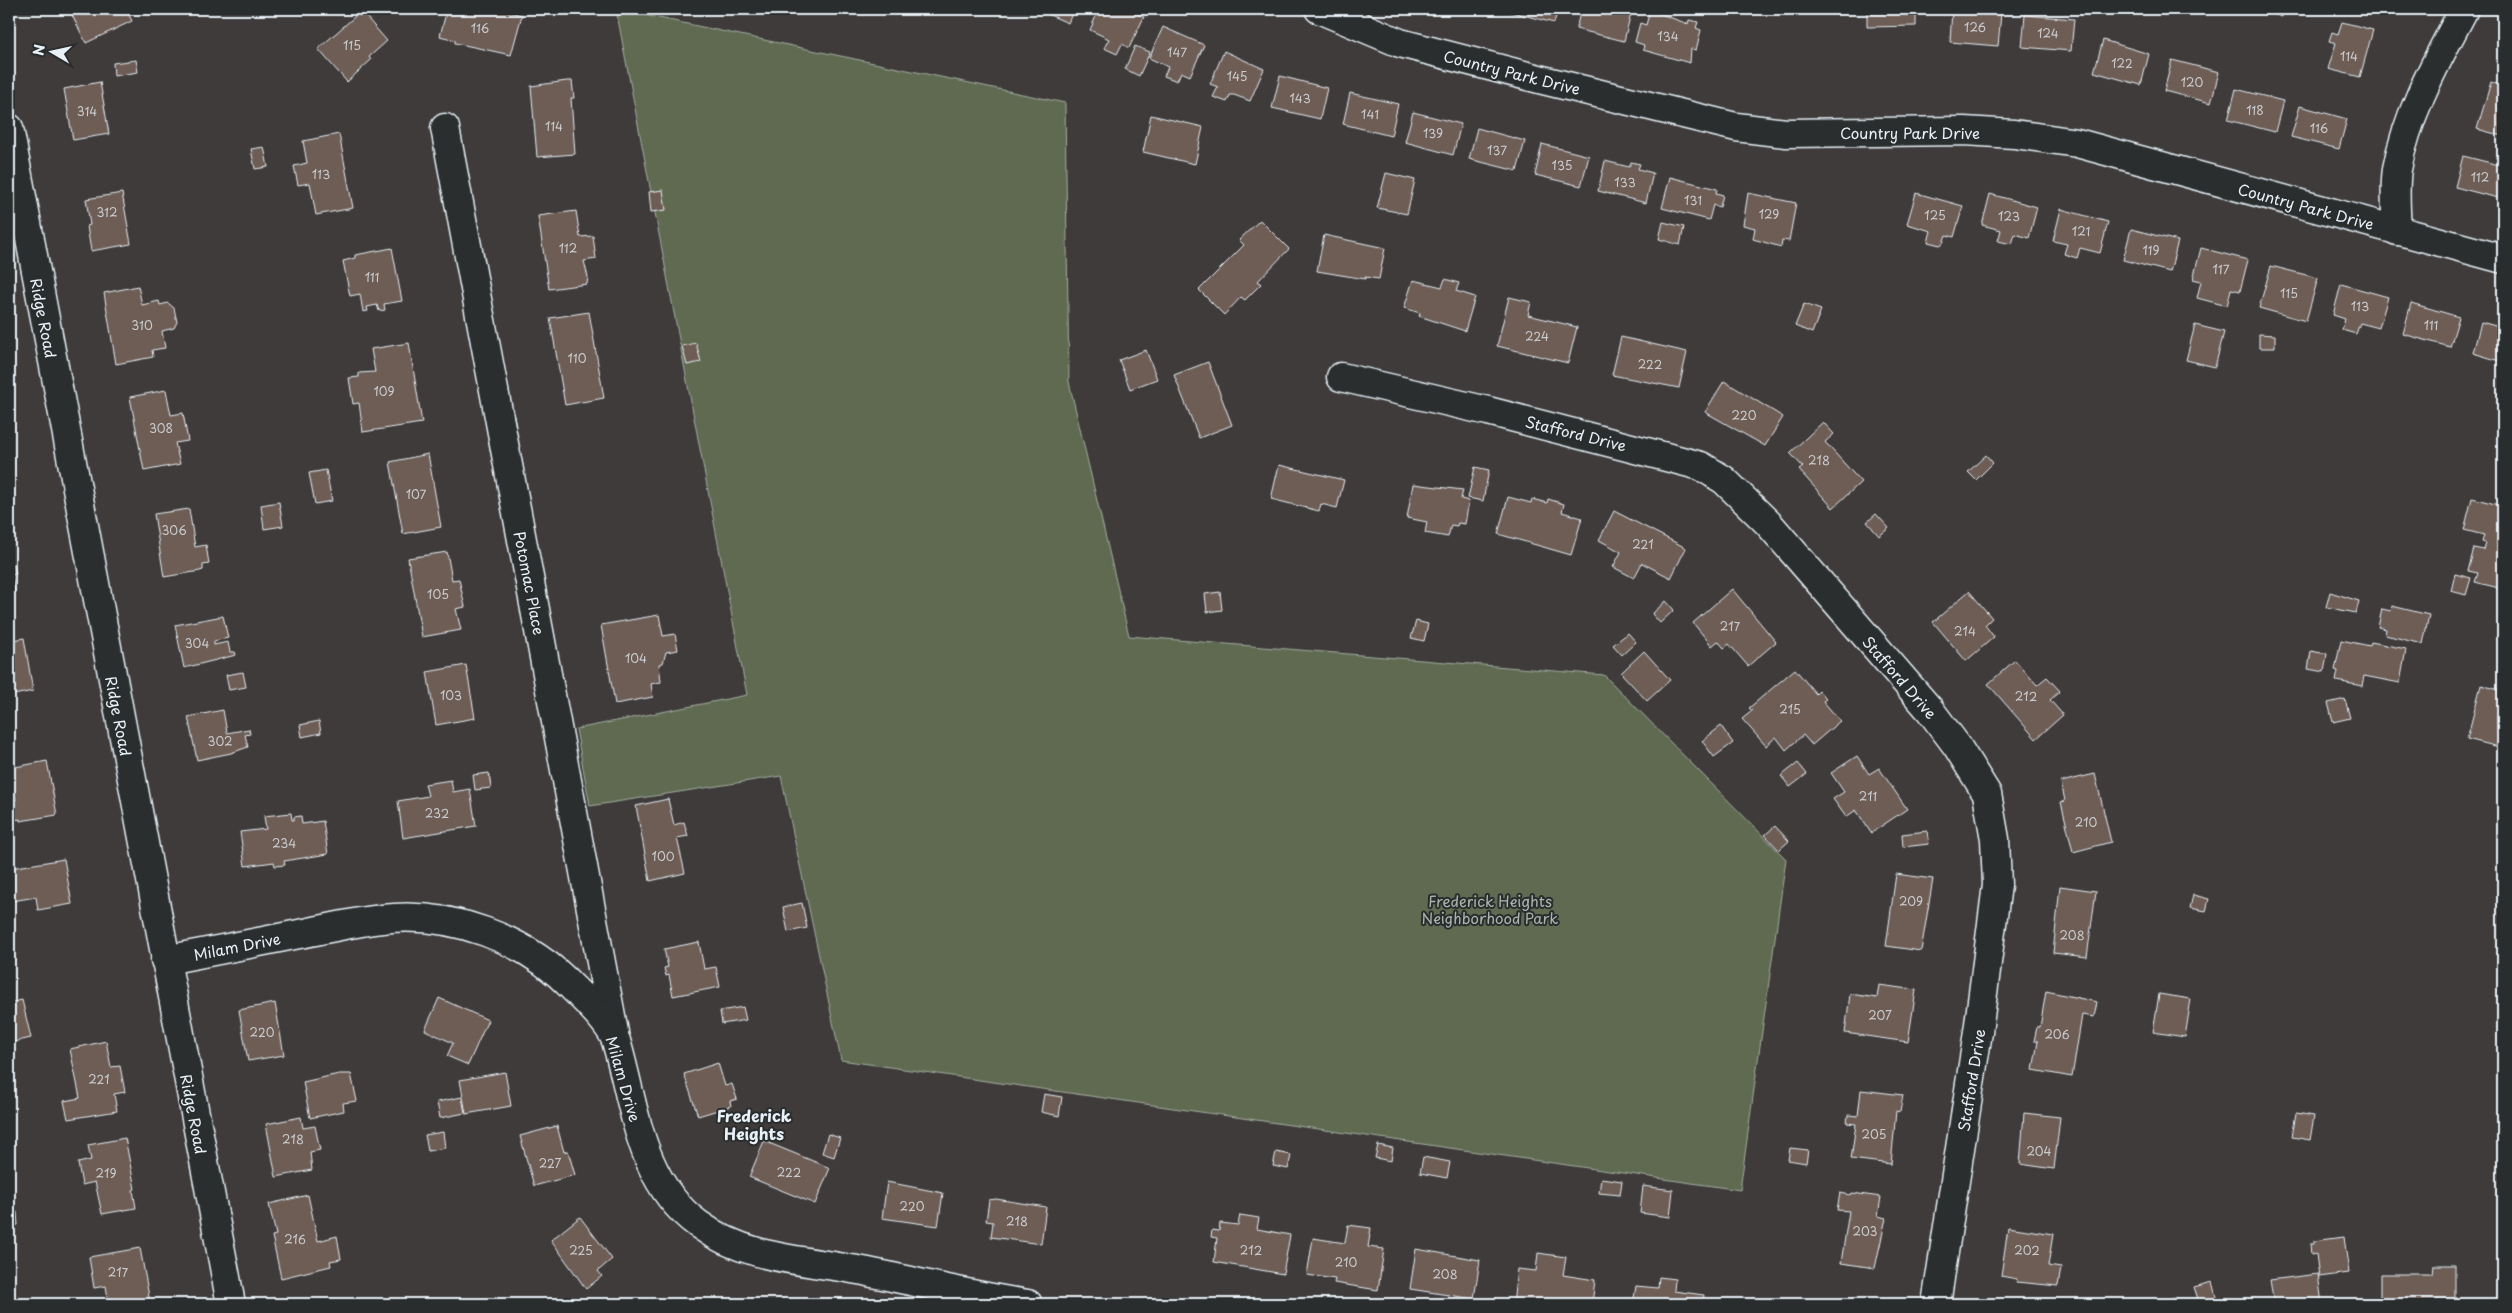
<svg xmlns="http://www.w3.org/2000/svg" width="2512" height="1313" font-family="'Playpen Sans',sans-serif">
<rect width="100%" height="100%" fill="#3e3b3a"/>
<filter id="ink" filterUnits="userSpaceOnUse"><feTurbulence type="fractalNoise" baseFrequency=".02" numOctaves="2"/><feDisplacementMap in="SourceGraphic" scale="10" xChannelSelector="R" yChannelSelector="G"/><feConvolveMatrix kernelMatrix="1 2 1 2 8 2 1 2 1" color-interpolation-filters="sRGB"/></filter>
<g filter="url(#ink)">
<path fill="#616a51" stroke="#a4aea4" d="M616,9L1065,103L1069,382L1129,636L1604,675L1786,859L1740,1190L841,1060L781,776L590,806L576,729L747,695Z"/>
<g fill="#6e5d55" stroke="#e8f1f8">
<path d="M69,9H126L132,21L86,43Z"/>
<path d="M447,9H496L522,15L511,55L455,43V40L440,36Z"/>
<path d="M1036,9H1074L1068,23Z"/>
<path d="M1099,9H1127L1144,17L1129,48L1122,44L1117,54L1104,48L1109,39L1090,30Z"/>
<path d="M1507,9H1558L1554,23L1507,11Z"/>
<path d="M1578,9H1632L1624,41L1576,29L1580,13L1577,12Z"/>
<path d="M1867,9H1916V26L1867,27Z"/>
<path d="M1952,9L2001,13L1998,46L1950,42Z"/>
<path d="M2270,9H2283L2281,17L2269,12Z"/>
<path d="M1650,10L1688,24L1689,20L1698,22L1696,28L1701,30L1696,50L1691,49L1690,63L1643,50L1644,45L1635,42L1640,23L1646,25Z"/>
<path d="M361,11L387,41L369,57L371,60L347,82L318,49Z"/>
<path d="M2025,15L2074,19L2071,51L2022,47Z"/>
<path d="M2342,22L2373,30L2360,77L2328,69L2336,43L2329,41L2332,32L2338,34Z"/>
<path d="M1163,27L1204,45L1190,76L1181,72L1177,81L1164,76L1168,67L1149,58Z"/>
<path d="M2103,40L2149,54L2141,85L2094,72Z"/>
<path d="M1135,46L1150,52L1139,76L1125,69Z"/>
<path d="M1224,51L1264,69L1250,101L1234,95H1230L1227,102L1213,97L1218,87L1210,84Z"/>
<path d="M136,60L138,72L114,76L113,63Z"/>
<path d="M2172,60L2219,72L2211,103L2164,91Z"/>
<path d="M1280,76L1327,88L1320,119L1272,108Z"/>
<path d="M567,81H572L574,98H571L575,154L537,157L531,86Z"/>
<path d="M100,82L109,134L73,140L64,89Z"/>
<path d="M2491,82L2503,86V136L2477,129Z"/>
<path d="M2236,89L2283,101L2275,132L2228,120Z"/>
<path d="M1350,93L1398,104L1391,136L1343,124Z"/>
<path d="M2300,106L2347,119L2339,149L2291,137Z"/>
<path d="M1413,112L1461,124L1453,155L1405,142Z"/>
<path d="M1151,115L1203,127L1195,164L1143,152Z"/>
<path d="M1477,128L1525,141L1517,171L1469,159Z"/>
<path d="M339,134L353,208L316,215L310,183L298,185L294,166L307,163L303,141Z"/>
<path d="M1542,144L1589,156L1581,186L1535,175Z"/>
<path d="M264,147L268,167L255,169L251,149Z"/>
<path d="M2463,156L2503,166L2502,199L2455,187Z"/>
<path d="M1605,161L1629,167L1631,162L1640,164L1638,169L1653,173L1646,203L1598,191Z"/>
<path d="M1386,173L1415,180L1407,214L1377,208Z"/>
<path d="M1670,177L1717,189L1716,193L1723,195L1720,207L1713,205L1709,220L1662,208Z"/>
<path d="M663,190L666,210L651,212L649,192Z"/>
<path d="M122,193L131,244L91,251L87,226L90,225L86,199Z"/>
<path d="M1748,193L1796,203L1789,241L1782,240L1781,247L1753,239L1755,228L1743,225Z"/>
<path d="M1916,193L1963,206L1954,237L1946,235L1943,243L1940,245L1928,242L1931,231L1907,224Z"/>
<path d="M1990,194L2037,207L2029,238L2015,234L2012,244L1998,241L2001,230L1982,225Z"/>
<path d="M2061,209L2108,222L2100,253L2080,248L2077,258L2064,254L2067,244L2053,241Z"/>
<path d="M576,211L580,237L593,236L596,259L584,261L588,277L587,284L549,289L538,216Z"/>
<path d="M1260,220L1289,249L1258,281L1261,284L1245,300L1241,297L1224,315L1199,290L1244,245L1239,240Z"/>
<path d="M1663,222L1684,227L1680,245L1659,239Z"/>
<path d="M2131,229L2178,241L2170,272L2123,260Z"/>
<path d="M1324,235L1385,248L1379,279L1365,277V279L1317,271Z"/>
<path d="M392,248L402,301L384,304L385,310L379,311L377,305L367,307L368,311L363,312L360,294L350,296L343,261L355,258V255Z"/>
<path d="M2201,248L2248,260L2240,291L2231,289L2227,306L2197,298L2201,281L2193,279Z"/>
<path d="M2271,266L2318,278L2306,321L2259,308Z"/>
<path d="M1445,279L1459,283L1456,291L1475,297L1465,331L1419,316L1420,313L1404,308L1413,280L1442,287Z"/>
<path d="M2341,284L2388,297L2379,328L2360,323L2356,334L2342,330L2345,319L2333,315Z"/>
<path d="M138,286L142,305L159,301L160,305L168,303L174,308L177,322L174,328L162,331L165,348L152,350L153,357L116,364L104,293Z"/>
<path d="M1509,297L1531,302L1528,315L1577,327L1568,363L1497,346Z"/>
<path d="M2411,303L2459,317L2450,347L2403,334Z"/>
<path d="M1804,304L1821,310L1812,333L1795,326Z"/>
<path d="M589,312L604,398L565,405L550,318Z"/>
<path d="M2481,322L2503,328V362L2473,353Z"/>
<path d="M2195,325L2224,332L2215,367L2186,360Z"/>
<path d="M2259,334L2275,335V348H2259Z"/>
<path d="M1621,337L1687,352L1679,388L1612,375Z"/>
<path d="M409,343L422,423L363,432L359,403L353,404L349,378L359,377V373L375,372L371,349Z"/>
<path d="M696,343L701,362L687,365L682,346Z"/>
<path d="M1146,350L1157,379L1130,389L1119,360Z"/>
<path d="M1208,362L1232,425L1199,438L1174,375Z"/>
<path d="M1724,381L1783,417L1765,446L1705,412Z"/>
<path d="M166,390L171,415L183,413L188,441L175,443L180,464L144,471L130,397Z"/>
<path d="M1823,422L1834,434L1825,442L1861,482L1833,508L1799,470L1803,467L1790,453Z"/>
<path d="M428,454L441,527L403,534L390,462Z"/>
<path d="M1986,455L1993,463L1976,480L1968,472Z"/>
<path d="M1279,465L1344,480L1337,508L1321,504L1319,511L1271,499Z"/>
<path d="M1475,467L1489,470L1483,501L1468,498Z"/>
<path d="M326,470L332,501L315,504L309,473Z"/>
<path d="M1413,484L1463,490L1461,499L1469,501L1465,524L1458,523L1457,526L1451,525L1448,537L1425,533L1427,522L1407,518Z"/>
<path d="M1508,497L1531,503L1532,499L1547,503L1548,499L1564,504L1562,512L1582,518L1571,555L1498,534Z"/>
<path d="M2472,498L2503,506V589L2475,582L2478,573L2468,571L2474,548L2483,550L2485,543L2482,542L2484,535L2464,530Z"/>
<path d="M279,502L283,526L264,529L261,505Z"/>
<path d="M189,509L195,547L206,545L209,564L203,565V570L200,571L164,577L154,514Z"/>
<path d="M1614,511L1686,548L1671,578L1642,563L1634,578L1613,567L1621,552L1599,540Z"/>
<path d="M1876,514L1889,528L1879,536L1867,522Z"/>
<path d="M447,552L452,580L459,579L465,607L456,609L461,630L422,637L408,558Z"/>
<path d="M9,557L10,566L14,565L16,574L12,575L15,593L12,594L13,602L9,603Z"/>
<path d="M2455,574L2471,578L2466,595L2451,591Z"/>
<path d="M1732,589L1776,642L1748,666L1729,644L1724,648L1718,641L1712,646L1693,623Z"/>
<path d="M1969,591L1992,618L1985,625L1994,637L1966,661L1933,622Z"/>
<path d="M1220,592L1222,610L1207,612L1205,594Z"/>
<path d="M2330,592L2359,601L2356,613L2326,607Z"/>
<path d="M1666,601L1674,610L1660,623L1652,614Z"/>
<path d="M2392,606L2429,615L2423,644L2385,635L2386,629L2378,627L2382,609L2391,611Z"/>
<path d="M659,615L663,636L675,634L678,650L666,652L663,663L659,664L661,682L651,684L653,697L615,704L601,625Z"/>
<path d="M223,616L228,638L214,641V645L228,642L230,652H235L236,655L184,668L175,625Z"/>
<path d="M1416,621L1428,624L1424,641L1411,638Z"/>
<path d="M1628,633L1636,642L1622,655L1613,645Z"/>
<path d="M24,638L33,691L9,696V641Z"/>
<path d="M2341,640L2370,646L2371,642L2406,649L2400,683L2364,676L2362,686L2336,681L2338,671L2335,670Z"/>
<path d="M1644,651L1670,680L1647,701L1621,673Z"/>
<path d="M2311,651L2327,654L2324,672L2308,669Z"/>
<path d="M2015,660L2037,685L2047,677L2060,691L2050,700L2063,715L2036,739L1988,684Z"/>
<path d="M466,665L475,718L436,725L427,672Z"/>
<path d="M1795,669L1816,694L1819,691L1826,699L1823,701L1840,721L1812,745L1803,735L1786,750L1776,737L1766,746L1742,719L1752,711L1749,708Z"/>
<path d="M243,672L246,687L229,690L226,675Z"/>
<path d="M2481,685L2503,691V748L2467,739Z"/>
<path d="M2345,699L2350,718L2333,722L2328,703Z"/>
<path d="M223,710L227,733L249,729L250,734L245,735L248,747L231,753L197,760L188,717Z"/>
<path d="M319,721L321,733L302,737L300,725Z"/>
<path d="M1721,726L1733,743L1714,757L1702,741Z"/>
<path d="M1857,756L1869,774L1879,768L1907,809L1871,833L1856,810L1846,817L1833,799L1844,792L1831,773Z"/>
<path d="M47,761L57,815L20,821V819L9,821V801L16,800L10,768Z"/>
<path d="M1798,763L1807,774L1790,787L1781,776Z"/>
<path d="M489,773L491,788L475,790L473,775Z"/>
<path d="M2095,774L2111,842L2073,852L2061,802L2065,801L2061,782Z"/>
<path d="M451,780L453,792L470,789L476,826L403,838L398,801L428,796L425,784Z"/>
<path d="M668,799L674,825L684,822L688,836L677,838L685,873L650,881L636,806Z"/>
<path d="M291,813L292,820H294V817L301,816L302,824L323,821L328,854L284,861L285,865L275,866L274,862L245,866L240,832L266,829L264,816Z"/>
<path d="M1775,826L1789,841L1779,850L1765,835Z"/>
<path d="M1927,831L1929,844L1903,847L1902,834Z"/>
<path d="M64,859L72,904L38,910L36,897L12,901L9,884V870L11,868Z"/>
<path d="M1896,874L1933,879L1921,951L1886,946Z"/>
<path d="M2060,886L2096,891L2087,957L2053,953Z"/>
<path d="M2193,895L2209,899L2206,911L2190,908Z"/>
<path d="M802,903L807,928L788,932L783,907Z"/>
<path d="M699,942L704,969L716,967L720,987L673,996L669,975L666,976L664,968L668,967L664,949Z"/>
<path d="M1879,985L1916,990L1908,1042L1845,1033L1850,994L1877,998Z"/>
<path d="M2046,991L2097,1002L2094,1017L2082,1015L2072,1077L2033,1070L2038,1041H2034L2037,1027H2040Z"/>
<path d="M2159,994L2191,999L2185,1037L2153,1032Z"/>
<path d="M439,998L488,1020L468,1065L447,1056L453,1043L425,1030Z"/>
<path d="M22,1000L31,1038L9,1043V1003Z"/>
<path d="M275,1003L284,1055L248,1061L239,1010Z"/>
<path d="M743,1007L746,1020L722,1024L720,1011Z"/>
<path d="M106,1041L111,1067L120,1066L125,1092L114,1094L117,1111L68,1119L64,1101L80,1098L70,1049Z"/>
<path d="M718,1063L725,1086L732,1084L737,1099L730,1101L731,1106L698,1116L684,1074Z"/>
<path d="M505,1072L511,1106L466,1114L460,1080Z"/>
<path d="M339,1074H351L357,1101L343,1103L344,1111L310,1118L303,1082Z"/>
<path d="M1861,1090L1903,1095L1900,1112L1896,1111L1891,1164L1851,1159L1856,1124L1847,1123L1848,1115L1858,1116Z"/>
<path d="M1044,1094L1062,1097L1059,1116L1041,1112Z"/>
<path d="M462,1097L465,1113L440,1118L437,1102Z"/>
<path d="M2024,1113L2060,1117L2054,1169L2020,1164Z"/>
<path d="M2296,1113L2314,1116L2310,1140L2292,1137Z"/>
<path d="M301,1117L303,1128L315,1126L320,1150L310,1152L312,1170L276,1177L266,1124Z"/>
<path d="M557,1126L564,1152L568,1151L575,1175L534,1186L520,1136Z"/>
<path d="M443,1132L445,1148L428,1151L425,1135Z"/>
<path d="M828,1134L840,1138L834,1157L822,1153Z"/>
<path d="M125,1138L135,1189L133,1190L136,1208L102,1214L95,1182L82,1185L78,1163L91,1160L88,1145Z"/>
<path d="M764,1141L830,1168L815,1204L749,1177Z"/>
<path d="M1378,1145L1393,1148L1391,1161L1375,1158Z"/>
<path d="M1790,1148L1808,1150L1806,1163L1788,1160Z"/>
<path d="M1276,1152L1291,1155L1288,1169L1273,1166Z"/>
<path d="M1423,1157L1450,1162L1447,1178L1420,1173Z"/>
<path d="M1601,1178L1622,1181L1620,1195L1599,1193Z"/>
<path d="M887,1182L943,1193L938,1226L882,1218Z"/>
<path d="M1643,1186L1673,1190L1670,1217L1640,1213Z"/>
<path d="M1840,1193L1851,1195L1852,1193L1881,1197L1878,1216L1886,1218L1875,1268L1841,1263L1849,1211L1837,1210Z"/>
<path d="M308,1195L318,1241L337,1236L341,1259L330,1261L331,1266L281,1278L272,1236L276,1235L269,1204Z"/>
<path d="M996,1199L1046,1207L1041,1244L991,1237L993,1222L986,1221L989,1200Z"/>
<path d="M17,1212L18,1225L9,1226V1213Z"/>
<path d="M1240,1215L1259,1218L1257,1229L1290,1235L1283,1274L1214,1262L1217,1238L1211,1237L1212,1230L1219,1231L1220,1223L1238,1225Z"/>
<path d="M580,1217L612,1259L598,1271L602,1276L586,1289L551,1240Z"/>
<path d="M1348,1225L1371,1228L1368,1247L1384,1249L1378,1290L1334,1283L1335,1279L1307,1275L1313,1238L1345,1243Z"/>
<path d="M2008,1227L2053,1234L2048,1266L2061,1268L2058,1286L2016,1282L2017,1279L2001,1276Z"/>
<path d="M2344,1237L2349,1273L2319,1277L2316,1254L2311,1255L2310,1244H2314V1241Z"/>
<path d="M140,1248L150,1302L109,1304L106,1286L94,1288L89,1257Z"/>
<path d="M1416,1249L1480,1260L1474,1299L1410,1289Z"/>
<path d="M1538,1253L1566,1257L1563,1275L1595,1280L1592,1304H1513L1517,1269L1536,1271Z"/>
<path d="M2434,1265H2455V1304H2380V1274H2433Z"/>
<path d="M2318,1274L2322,1304H2274L2270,1280Z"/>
<path d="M1659,1277L1675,1279L1674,1291L1704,1295L1703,1304H1633L1636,1286L1658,1288Z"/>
<path d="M2212,1282L2218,1304H2182L2198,1299L2194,1287Z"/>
<path d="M2176,1297L2178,1304H2166L2164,1300Z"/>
<path d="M1809,1299L1837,1304H1808Z"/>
</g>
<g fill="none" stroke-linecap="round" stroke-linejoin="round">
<defs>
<g id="street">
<path d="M1319,9L1400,43L1543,80L1736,127L1786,133L1964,131L2014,134L2077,143L2503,259"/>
<path d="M9,128L231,1304"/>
<path d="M445,128L614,1032"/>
<path d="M2397,231C2396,210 2394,190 2397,169C2407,113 2438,59 2464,9"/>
<path d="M1341,377L1488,411L1701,466L1724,480L1769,524L1930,710L1957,746L1987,794L1995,839L1997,885L1978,1032L1936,1304"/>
<path d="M165,960C209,952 254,943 299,934C326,929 354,922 382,919C450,911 526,938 573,988C586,1001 610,1023 616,1041C635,1105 639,1181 698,1224C748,1261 810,1260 868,1272C922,1283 974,1296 1028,1304"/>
</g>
</defs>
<use href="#street" stroke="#e8f1f8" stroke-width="31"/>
<use href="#street" stroke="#2a2d2e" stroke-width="28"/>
</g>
</g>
<g text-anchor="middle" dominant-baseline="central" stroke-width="4" stroke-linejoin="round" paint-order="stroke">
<g font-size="12" fill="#cacccf">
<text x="1975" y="27">126</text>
<text x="480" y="28">116</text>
<text x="2048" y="33">124</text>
<text x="1668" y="36">134</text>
<text x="352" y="45">115</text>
<text x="1177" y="52">147</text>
<text x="2349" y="56">114</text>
<text x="2122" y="63">122</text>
<text x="1237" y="76">145</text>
<text x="2192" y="82">120</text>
<text x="1300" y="98">143</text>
<text x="2255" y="110">118</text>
<text x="87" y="111">314</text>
<text x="1370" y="114">141</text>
<text x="554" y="126">114</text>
<text x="2319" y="128">116</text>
<text x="1433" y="133">139</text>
<text x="1497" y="150">137</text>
<text x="1562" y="165">135</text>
<text x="321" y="174">113</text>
<text x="2480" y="177">112</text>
<text x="1625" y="182">133</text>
<text x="1693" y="200">131</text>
<text x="107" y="212">312</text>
<text x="1769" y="214">129</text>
<text x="1935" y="215">125</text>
<text x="2009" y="216">123</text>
<text x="2081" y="231">121</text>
<text x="568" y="248">112</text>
<text x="2151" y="250">119</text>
<text x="2221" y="269">117</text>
<text x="372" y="277">111</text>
<text x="2289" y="293">115</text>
<text x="2360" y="306">113</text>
<text x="142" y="325">310</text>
<text x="2431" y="325">111</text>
<text x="1537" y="336">224</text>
<text x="577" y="358">110</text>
<text x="1650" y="364">222</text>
<text x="384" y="391">109</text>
<text x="1744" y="415">220</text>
<text x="161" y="428">308</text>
<text x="1819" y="460">218</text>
<text x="416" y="494">107</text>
<text x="174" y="530">306</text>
<text x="1643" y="544">221</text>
<text x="438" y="594">105</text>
<text x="1730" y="626">217</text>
<text x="1965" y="631">214</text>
<text x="197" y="643">304</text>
<text x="636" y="658">104</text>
<text x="451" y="695">103</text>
<text x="2026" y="696">212</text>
<text x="1790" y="709">215</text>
<text x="220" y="741">302</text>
<text x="1868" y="796">211</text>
<text x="437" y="813">232</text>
<text x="2086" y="822">210</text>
<text x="284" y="843">234</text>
<text x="663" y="856">100</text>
<text x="1911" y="901">209</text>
<text x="2072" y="935">208</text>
<text x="1880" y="1015">207</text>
<text x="262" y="1032">220</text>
<text x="2057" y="1034">206</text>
<text x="99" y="1079">221</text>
<text x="1874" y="1134">205</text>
<text x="293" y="1139">218</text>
<text x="2039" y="1151">204</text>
<text x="550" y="1163">227</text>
<text x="789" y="1172">222</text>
<text x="106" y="1173">219</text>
<text x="912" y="1206">220</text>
<text x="1017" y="1221">218</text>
<text x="1865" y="1231">203</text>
<text x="295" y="1239">216</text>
<text x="581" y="1250">225</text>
<text x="1251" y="1250">212</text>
<text x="2027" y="1250">202</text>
<text x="1346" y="1262">210</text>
<text x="118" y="1272">217</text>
<text x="1445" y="1274">208</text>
</g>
<g font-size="15" fill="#e8f1f8" stroke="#2a2d2e">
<text transform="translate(1512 72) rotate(14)">Country Park Drive</text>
<text x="1910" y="132">Country Park Drive</text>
<text transform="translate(2306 206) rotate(15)">Country Park Drive</text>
<text transform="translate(44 318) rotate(79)">Ridge Road</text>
<text transform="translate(1576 433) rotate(14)">Stafford Drive</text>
<text transform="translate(530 583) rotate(79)">Potomac Place</text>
<text transform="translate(1900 677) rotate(49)">Stafford Drive</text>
<text transform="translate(119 716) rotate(79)">Ridge Road</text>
<text transform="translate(237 946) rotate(-11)">Milam Drive</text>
<text transform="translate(624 1079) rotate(74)">Milam Drive</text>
<text transform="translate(1971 1080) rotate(-81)">Stafford Drive</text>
<text transform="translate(194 1114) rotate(79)">Ridge Road</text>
</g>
<g font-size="15" fill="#abb4ad" stroke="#2a2d2e">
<text x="1490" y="900">Frederick Heights<tspan x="1490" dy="17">Neighborhood Park</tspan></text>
</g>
<g font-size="16" font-weight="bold" fill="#e8f1f8" stroke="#2a2d2e">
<text x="754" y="1115">Frederick<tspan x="754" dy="18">Heights</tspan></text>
</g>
</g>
<rect width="2512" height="1313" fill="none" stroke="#2a2d2e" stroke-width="30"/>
<rect x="15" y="15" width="2482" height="1283" fill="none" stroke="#e8f1f8" stroke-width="2" filter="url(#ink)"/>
<g transform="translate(52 52) rotate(279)" stroke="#2a2d2e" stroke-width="4" paint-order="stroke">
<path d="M0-4L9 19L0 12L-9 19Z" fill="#e8f1f8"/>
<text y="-8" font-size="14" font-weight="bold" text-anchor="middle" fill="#e8f1f8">N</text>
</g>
</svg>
